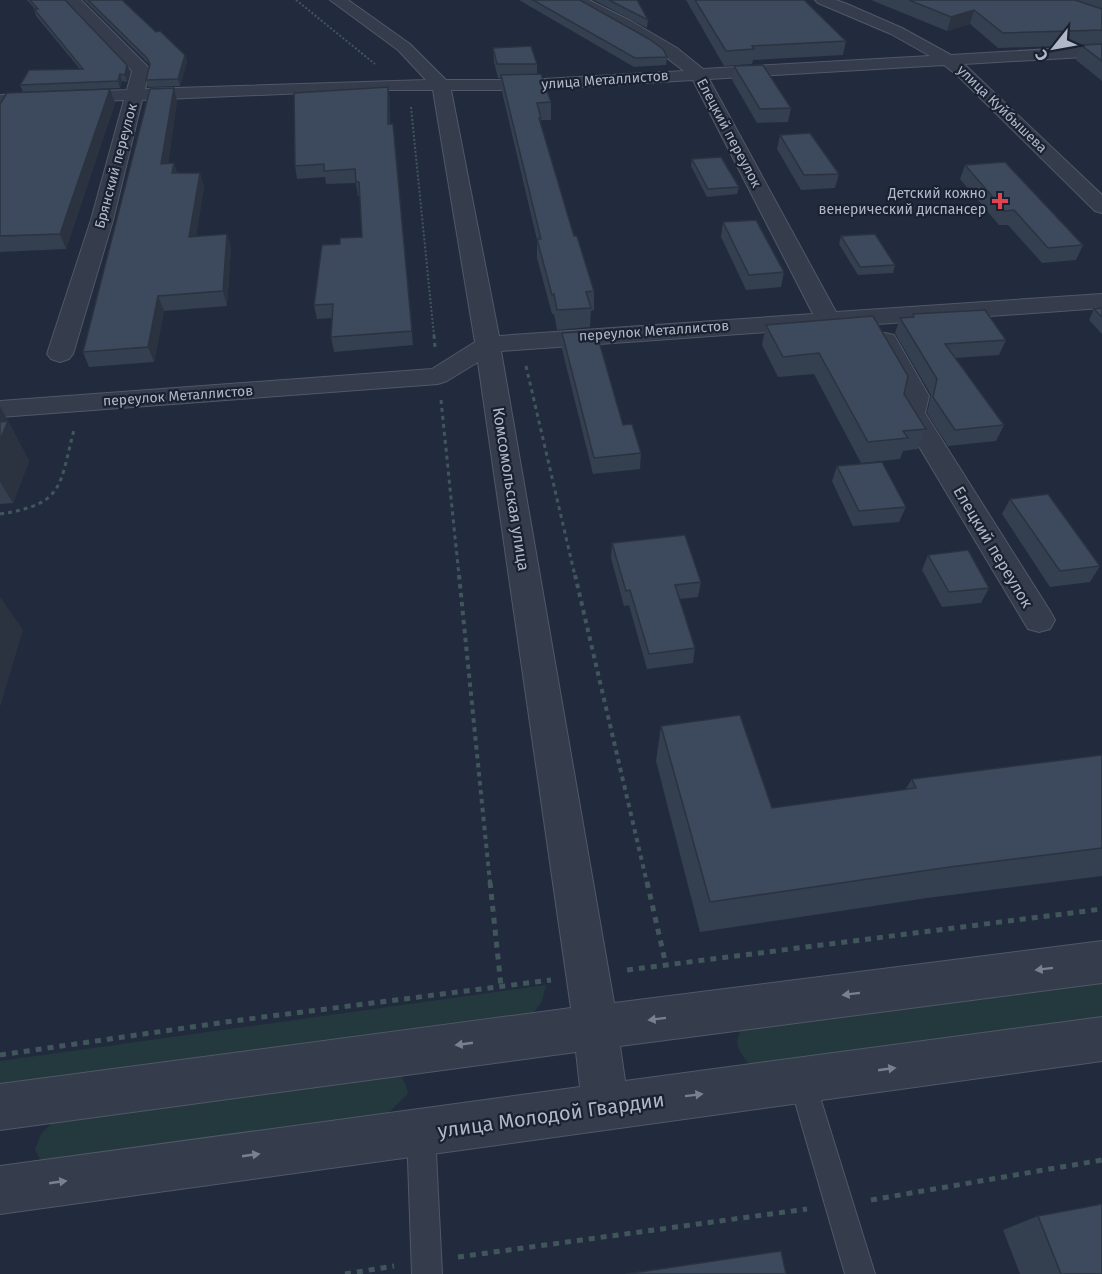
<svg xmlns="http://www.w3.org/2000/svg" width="1102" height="1274" font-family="'Fira Sans',sans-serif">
<rect width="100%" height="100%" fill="#212b3d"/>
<g fill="#23393e">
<path d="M1102,974V1021L752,1066C738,1053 731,1041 745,1025Z"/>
<path d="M546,985L542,1001L532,1015L0,1097V1061Z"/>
<path d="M396,1068L406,1085L408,1094L388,1113L42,1163L35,1150L41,1134L54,1121Z"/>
</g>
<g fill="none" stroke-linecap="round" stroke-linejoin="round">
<defs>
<g id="service">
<path d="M802,1068L812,1071L815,1081L875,1274H845L789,1081L792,1071Z"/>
<path d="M421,1118L431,1122L435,1132L442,1274H412L407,1132L411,1122Z"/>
</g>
<g id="minor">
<path d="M64,0H81L147,66L150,70L145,89L426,80L398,50L330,0H348L410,44L446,80H526L684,71L650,45L569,0H589L631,21L677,48L703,69L930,56L891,34L818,3L815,0H836L847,4L902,28L951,55L1102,46V56L964,64L1102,195V213L1095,211L958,76L944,65L709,79L836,312L1102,294V308L501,351L614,1003L1102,941V983L620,1046L625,1081L1102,1017V1061L0,1214V1166L580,1087L576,1052L0,1130V1084L571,1008L478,362L447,381L438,384L0,417V401L432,369L475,342L433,90H373L142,100L113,220L73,354L69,359L60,362L51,359L47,354L91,220L124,100L0,105V95L127,90L132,71ZM693,80L813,314L499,336L451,90H526Z"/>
<path d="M885,333L894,335L897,340L929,396L925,413L1050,611L1055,620L1050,629L1039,632L1028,629L899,413L903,396L873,340L876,335Z"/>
</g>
</defs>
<use href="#service" stroke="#505867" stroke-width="2"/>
<use href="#minor" stroke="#505867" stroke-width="2"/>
<g stroke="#41565b" stroke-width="2" stroke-dasharray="2 2" stroke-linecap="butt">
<path d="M296,0L375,64"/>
<path d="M411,107L434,336"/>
</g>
<g stroke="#41565b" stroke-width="3" stroke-dasharray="4 4" stroke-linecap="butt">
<path d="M434,335L435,347"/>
<path d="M526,366L575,576"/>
<path d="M441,400L459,576"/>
<path d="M0,514C65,504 59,486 74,430"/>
</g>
<g stroke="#41565b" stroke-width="4" stroke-dasharray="4.5 4.5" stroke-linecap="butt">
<path d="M459,575L490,883"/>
<path d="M575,575L647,883"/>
</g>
<g stroke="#41565b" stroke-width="5" stroke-dasharray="6 6" stroke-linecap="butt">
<path d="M490,882L501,986"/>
<path d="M647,882L666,965"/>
<path d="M627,970L1102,909"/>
<path d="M0,1055L233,1021L551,980"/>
<path d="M871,1200L1102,1160"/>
<path d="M458,1257L807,1209"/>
<path d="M345,1274L394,1266"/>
</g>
<use href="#service" fill="#353d4d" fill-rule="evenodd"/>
<use href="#minor" fill="#353d4d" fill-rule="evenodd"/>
</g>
<g fill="#343f4f">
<path d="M27,0H65L127,65L130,72L127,82L122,81L120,88L23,92L20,85L80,69L36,16L34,9H35Z"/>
<path d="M84,0H122L156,32L185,55L187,62L180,86L148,87L146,80L150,66L149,64Z"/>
<path d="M519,0H580L667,57L666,65L634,67Z"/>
<path d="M594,0H637L648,20L647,28Z"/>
<path d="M686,0H805L846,41L843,55L753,60L752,64L724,66Z"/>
<path d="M871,0H1102V81L1076,60L1081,45H1087L998,48L970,24L947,31Z"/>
<path d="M493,48L537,64V74L551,102V120H541V125L574,236L594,291V310L591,311L590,327L557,330L554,314H552L537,258V240L502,92L501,78H498L494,62Z"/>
<path d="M734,66L791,108L788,122L757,123L732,80Z"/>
<path d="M388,87L390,100V124L394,137L413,345L334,352L331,337L332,318L317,319L314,305L340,244L362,237L360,196H358L356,183L326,184L325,177L297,179L295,166Z"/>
<path d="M110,89L115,103L66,249L0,252V104Z"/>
<path d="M177,101L168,164L174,163L177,173L204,186L196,236L227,234L231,248L227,306L164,311L154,362L89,367L83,352Z"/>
<path d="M780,135L839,174L835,188L801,190L777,149Z"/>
<path d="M692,159L739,187L737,194L707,197L691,166Z"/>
<path d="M965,165L1083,245L1076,260L1042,263L1008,225H999L960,179Z"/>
<path d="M723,222L784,272L781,287L746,290L721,237Z"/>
<path d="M841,236L895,265L893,273L858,275L839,244Z"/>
<path d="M1102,308V334L1089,320L1094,309Z"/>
<path d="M913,314L1006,340L999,355L955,358L1004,425L996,441L948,446L927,413L931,395L895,333L900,318L912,317Z"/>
<path d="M766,325L904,394L926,429L918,449L903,451L900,459L861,463L814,374L778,377L762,345Z"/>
<path d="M562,333L641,453L640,469L593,474L562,349Z"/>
<path d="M0,406L29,461L13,503L0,504Z"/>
<path d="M837,466L906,507L899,522L853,526L832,481Z"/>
<path d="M1010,499L1100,566L1090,582L1050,587L1002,514Z"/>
<path d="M612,543L701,582L698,597L679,599L695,648L693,663L647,669L629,605L624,606L611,558Z"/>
<path d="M928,555L989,588L981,603L942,607L922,570Z"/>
<path d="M661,726L772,808L905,790L912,779L1102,755V876L927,898L700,932L656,761Z"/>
<path d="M1038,1216L1102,1274H1020L1003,1230Z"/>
</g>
<g fill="#2b3340">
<path d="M974,10L970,24L947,31L951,17Z"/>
<path d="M185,55L187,62L180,86L178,79Z"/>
<path d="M127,65L130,72L127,82L125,75Z"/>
<path d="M120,74L122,81L120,88L118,81Z"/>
<path d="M388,87L390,100L389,137L388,124Z"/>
<path d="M174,88L177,101L166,178L161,164Z"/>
<path d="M110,89L115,103L66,249L60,234Z"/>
<path d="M174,163L178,177L172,173Z"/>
<path d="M200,173L204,186L194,251L189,237Z"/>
<path d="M227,234L231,248L227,306L223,291Z"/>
<path d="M158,296L164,311L154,362L148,347Z"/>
<path d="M0,406L29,461L13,503L0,482Z"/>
<path d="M0,597L23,630L0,707Z"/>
</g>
<g fill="#3d495c" stroke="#2b3340" stroke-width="1.5">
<path d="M30,0H65L127,65L125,75L120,74L118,81L20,85L29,70L83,69L34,9H38Z"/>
<path d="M88,0H122L156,32L160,31L185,55L178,79L146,80L150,64L147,58Z"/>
<path d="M533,0H580L649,39L663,49L667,57L635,58Z"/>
<path d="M609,0H637L648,20Z"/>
<path d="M695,0H804L846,41L752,46L754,49L726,51Z"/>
<path d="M909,0H1075L1102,9V30L1003,33L974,10L951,17Z"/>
<path d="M1102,44V61L1081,45Z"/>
<path d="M531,46L537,64H497L493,48Z"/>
<path d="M763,65L791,108L760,109L734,66Z"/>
<path d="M541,74L551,102L537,103L541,118H539L574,236H577L594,291L586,292L591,308L557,310L554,294L552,295L537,239H541L501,75Z"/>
<path d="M388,87V124H393L412,331L331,337L333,304L314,305L322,245L340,244V238L362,237L359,182H356L355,169L324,171V164L295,166L294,93Z"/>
<path d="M174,88L161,164L174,163L172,173H200L189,237L227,234L223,291L158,296L148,347L83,352L150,89Z"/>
<path d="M110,89L60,234L0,236V104L7,93Z"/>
<path d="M810,133L839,174L804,175L780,135Z"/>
<path d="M721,157L739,187L708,189L692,159Z"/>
<path d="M1005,162L1083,245L1048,248L1014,210L1005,211L965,165Z"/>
<path d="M756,220L784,272L749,275L723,222Z"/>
<path d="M875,234L895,265L860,267L841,236Z"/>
<path d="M1102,308V317L1094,309Z"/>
<path d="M985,310L1006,340L945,344L1004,425L955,430L933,397L937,379L900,318L914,317L913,314Z"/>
<path d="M873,316L908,376L904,394L926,429L903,431L908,438L868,442L819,353L783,357L766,325Z"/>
<path d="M596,331L623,425L632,424L641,453L594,458L562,333Z"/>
<path d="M8,421L0,440V422Z"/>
<path d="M882,462L906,507L859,511L837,466Z"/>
<path d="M1048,494L1100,566L1060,571L1010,499Z"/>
<path d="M685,535L701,582L675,585L695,648L649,654L630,590L626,591L612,543Z"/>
<path d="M968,550L989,588L949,592L928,555Z"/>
<path d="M740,715L772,808L916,788L912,779L1102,755V848L950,867L710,902L661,726Z"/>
<path d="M1102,1204V1274H1061L1038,1216Z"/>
<path d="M781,1251L786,1274H626Z"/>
</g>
<defs><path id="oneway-solid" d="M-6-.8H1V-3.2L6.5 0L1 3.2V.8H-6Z" transform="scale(1.5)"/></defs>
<g fill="#798191">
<use href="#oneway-solid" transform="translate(1044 969) rotate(173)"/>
<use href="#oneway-solid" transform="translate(851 994) rotate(173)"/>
<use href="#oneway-solid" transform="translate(657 1019) rotate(173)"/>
<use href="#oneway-solid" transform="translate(464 1044) rotate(172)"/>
<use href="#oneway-solid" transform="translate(887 1069) rotate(-8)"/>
<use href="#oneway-solid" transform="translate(694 1095) rotate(-7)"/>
<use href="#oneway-solid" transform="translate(251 1155) rotate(-8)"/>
<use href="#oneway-solid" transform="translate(58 1182) rotate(-8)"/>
</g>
<path fill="#e0444e" stroke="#1a2231" stroke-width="2" d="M997 192h6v6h6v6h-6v6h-6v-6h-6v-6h6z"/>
<g text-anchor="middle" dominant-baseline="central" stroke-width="4.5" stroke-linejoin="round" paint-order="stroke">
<g font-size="14" fill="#b1b8c8" stroke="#1a2231">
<text transform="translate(605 80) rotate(-4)">улица Металлистов</text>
<text transform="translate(1002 109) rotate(44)">улица Куйбышева</text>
<text transform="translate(729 133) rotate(62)">Елецкий переулок</text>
<text transform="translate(116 166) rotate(-75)">Брянский переулок</text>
<text transform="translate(654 331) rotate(-4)">переулок Металлистов</text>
<text transform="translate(178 396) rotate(-4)">переулок Металлистов</text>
</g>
<g font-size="14" fill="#b1b8c8" stroke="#1a2231" text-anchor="end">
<text x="986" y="193">Детский кожно<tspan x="986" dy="16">венерический диспансер</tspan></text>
</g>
<g font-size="16" fill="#b1b8c8" stroke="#1a2231">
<text transform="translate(511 489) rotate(81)">Комсомольская улица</text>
<text transform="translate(993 547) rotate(59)">Елецкий переулок</text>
</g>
<g font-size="20" fill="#b1b8c8" stroke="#1a2231">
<text transform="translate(551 1115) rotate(-8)">улица Молодой Гвардии</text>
</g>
</g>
<g transform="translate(1054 48) rotate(239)" stroke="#1a2231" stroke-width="4.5" paint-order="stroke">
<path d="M0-4.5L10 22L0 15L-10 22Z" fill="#b1b8c8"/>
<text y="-9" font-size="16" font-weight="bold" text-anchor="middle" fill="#b1b8c8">С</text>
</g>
</svg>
